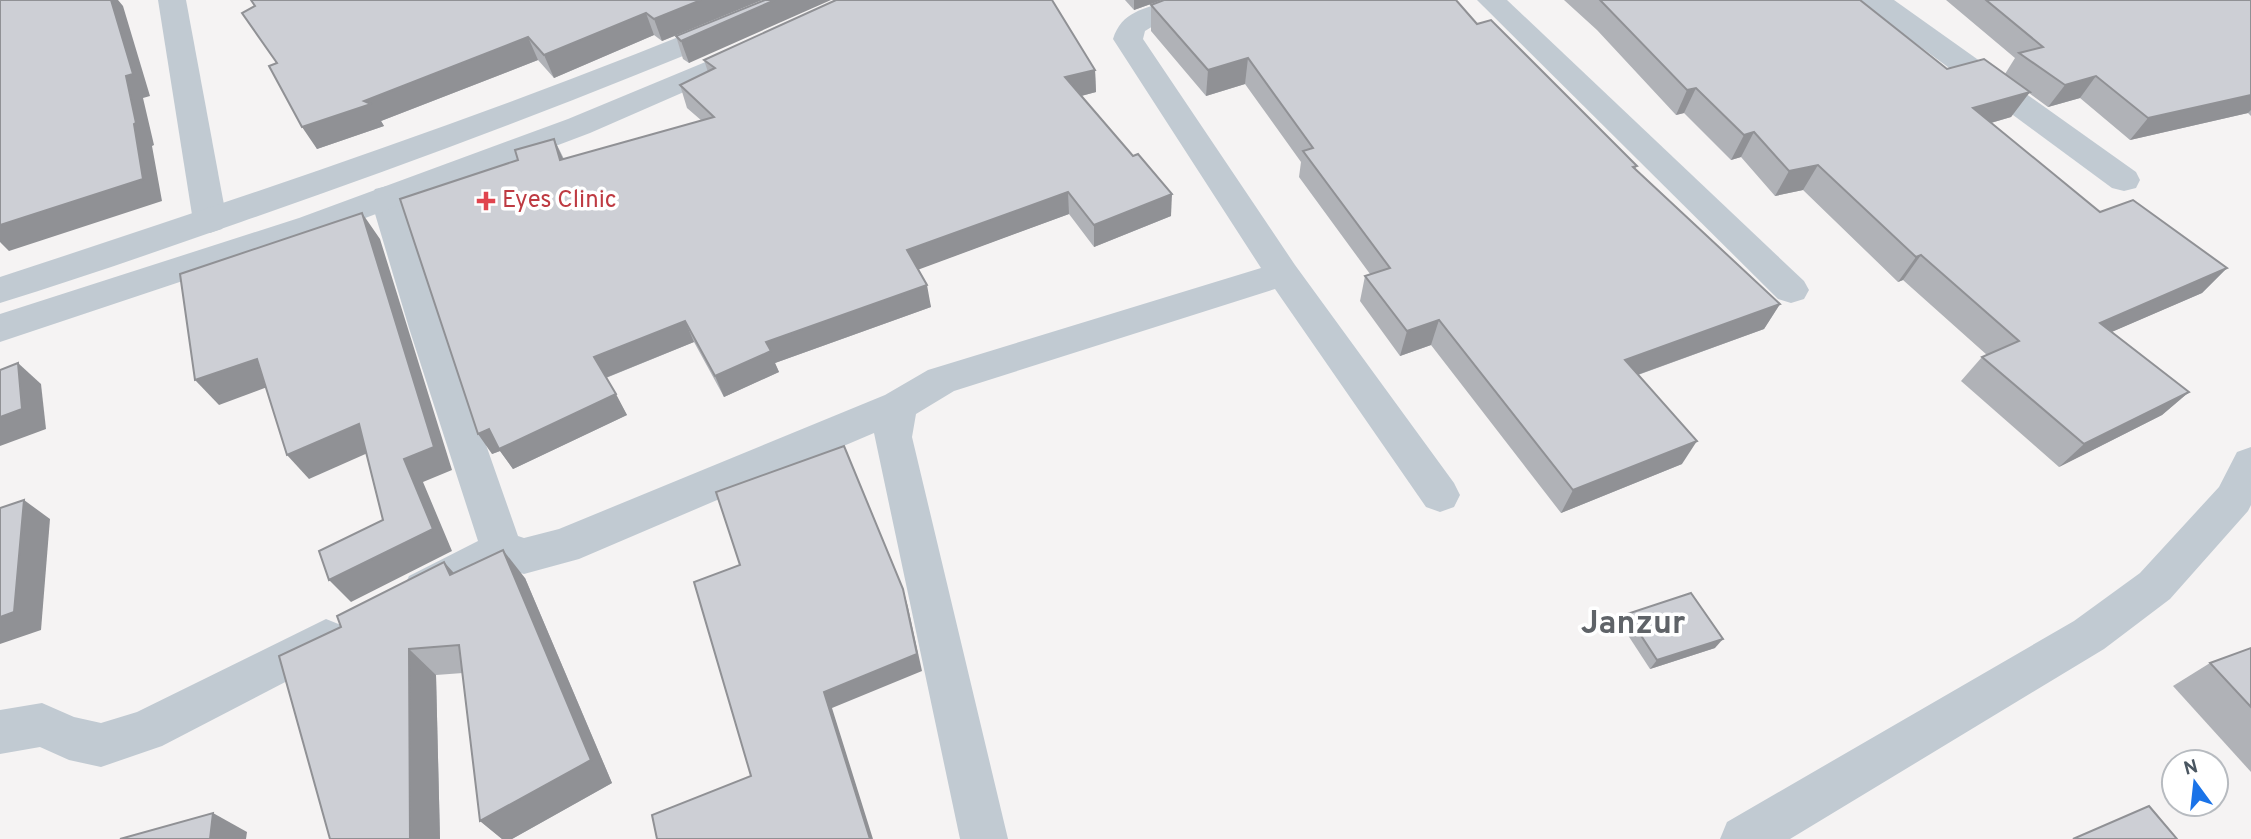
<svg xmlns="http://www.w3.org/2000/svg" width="2251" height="839" font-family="Overpass,sans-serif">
<rect width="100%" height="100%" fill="#f5f3f3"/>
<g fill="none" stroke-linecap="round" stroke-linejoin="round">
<g fill="#c1cad2" fill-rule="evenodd">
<path d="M158,0H186L227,221L222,229L210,233L198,229L193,221Z"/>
<path d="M1170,0H1212L1208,6L1158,23L1145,31L1143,39L1295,265L1454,483L1460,495L1454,507L1440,512L1426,507L1275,289L954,391L916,414L912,437L1008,839H960L874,433L579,559L524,574L505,568L424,608L409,602L403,589L409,576L478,541L409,328L370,197L375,189L387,186L399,189L404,197L445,328L518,536L524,538L559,529L885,395L928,370L1261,268L1113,39C1122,11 1144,9 1170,0Z"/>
<path d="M1477,0H1507L1804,281L1809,290L1804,299L1791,303L1778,299Z"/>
<path d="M1861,0H1894L2136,172L2140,180L2136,188L2124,191L2112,188L1865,6Z"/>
<path d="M2251,447V505L2248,511L2170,599L2104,649L1790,839H1720L1727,822L2074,621L2140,573L2219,487L2237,452Z"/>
<path d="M326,619L341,625L348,639L341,653L162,746L101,767L69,760L40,747L0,754V710L42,703L74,717L101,723L137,712Z"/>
</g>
<g fill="#c1cad2" fill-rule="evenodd">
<path d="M769,0H807L803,6C618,85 431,156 241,222C161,250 81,278 0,303V277C259,192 517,106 769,0Z"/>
<path d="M756,41L766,44L771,50L766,56L590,133L323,234L0,342V314L299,218L568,119Z"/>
</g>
</g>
<g fill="#b0b2b7">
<path d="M762,0L662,41L654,35L554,78L538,60L381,121L384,126L317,149L277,63L242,13Z"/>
<path d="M765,0L689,63L683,59L676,36Z"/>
<path d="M1125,0H1162L1134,10Z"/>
<path d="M1564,0H1860L1947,69L2005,74L2015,58L1946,0H2251V116L2248,113L2130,140L2080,98L2048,107L2029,93L2011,117L1991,123L2100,212L2227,268L2202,293L2111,332L2189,392L2162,415L2059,467L1961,381L1982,357L1987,355L1903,280L1898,282L1803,190L1775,196L1741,157L1731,160L1684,113L1676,115L1597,30Z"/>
<path d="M1151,5L1477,24L1637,166L1635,169L1780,304L1764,329L1638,375L1682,464L1561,513L1431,345L1400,356L1360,301L1365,276L1370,274L1299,177L1301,162L1245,84L1206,96L1151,31Z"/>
<path d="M704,60L1095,70L1096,92L1081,96L1171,216L1094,247L1069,214L918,269L931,307L775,363L779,372L724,397L694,342L606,378L627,415L513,469L500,451L492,454L518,160L554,139L564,159L702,121L687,108L680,85L708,72Z"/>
<path d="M444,562L454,573L525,578L612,783L512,839H502L480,821L463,673L436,675L440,839H330L341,627Z"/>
<path d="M1627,614L1715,648L1650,669L1620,623Z"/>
<path d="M2251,648V772L2173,686L2210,663Z"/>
</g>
<g fill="#909195">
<path d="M111,0H118L123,6L150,96L143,98L154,145L152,146L162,201L9,251L0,242V225L126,76Z"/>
<path d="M701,0H762L662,41L654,19Z"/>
<path d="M775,0H831L689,63L681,41Z"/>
<path d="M1134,0H1162L1134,10Z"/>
<path d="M646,13L654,35L554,78L544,55Z"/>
<path d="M528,37L538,60L381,121L384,126L317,149L302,127L364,101Z"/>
<path d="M1248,58L1245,84L1206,96L1208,70Z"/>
<path d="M1095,70L1096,92L1066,100L1065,77Z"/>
<path d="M2096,76L2080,98L2048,107L2065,85Z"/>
<path d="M1696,88L1684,113L1676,115L1687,90Z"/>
<path d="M2030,92L2011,117L1956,133L1973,108Z"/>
<path d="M2251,95V110L2248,113L2130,140L2148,118Z"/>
<path d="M1754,132L1741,157L1731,160L1744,135Z"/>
<path d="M554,139L564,161L560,160Z"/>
<path d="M1818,165L1803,190L1775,196L1789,171Z"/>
<path d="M1068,192L1069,214L912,272L907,250Z"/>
<path d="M1172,194L1171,216L1094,247V225Z"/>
<path d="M362,213L380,239L452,470L423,482L452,551L351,602L329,580L433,529L404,459Z"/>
<path d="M1921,255L1903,280L1898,282L1916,257Z"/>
<path d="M2227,268L2202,293L2077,347L2100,323Z"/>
<path d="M927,285L931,307L775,363L779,372L724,397L715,376L766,342Z"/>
<path d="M1780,304L1764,329L1612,384L1625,360Z"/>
<path d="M1439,320L1431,345L1400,356L1407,331Z"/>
<path d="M685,321L694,342L605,378L594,357Z"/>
<path d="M257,359L278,383L219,405L195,380Z"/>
<path d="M18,363L41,384L46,429L0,446V417Z"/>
<path d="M2189,392L2162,415L2059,467L2084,444Z"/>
<path d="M616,394L627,415L513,469L500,451L492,454L478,434L489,429Z"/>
<path d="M359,424L379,448L309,479L287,455Z"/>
<path d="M1697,441L1682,464L1561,513L1573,490Z"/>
<path d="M24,500L50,519L41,630L0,644V617Z"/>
<path d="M503,550L525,578L612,783L512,839H502L480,821Z"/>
<path d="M444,562L469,590L450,575Z"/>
<path d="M903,589L908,607L922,671L832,708L873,839H870L824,692Z"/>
<path d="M1723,639L1715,648L1650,669L1657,660Z"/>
<path d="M409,649L436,675L440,839H410Z"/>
<path d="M213,813L247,832L246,839H210Z"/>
</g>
<g fill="#cdcfd5" stroke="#909195" stroke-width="2">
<path d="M0,0H111L133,74L126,76L136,123L134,124L143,179L0,225Z"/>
<path d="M251,0H701L654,19L646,13L544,55L528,37L364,101L371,104L302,127L269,66L277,63L242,13L255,6Z"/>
<path d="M765,0H775L681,41L676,36Z"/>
<path d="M836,0H1052L1095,70L1065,77L1133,156L1138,154L1172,194L1094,225L1068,192L907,250L927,285L766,342L771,351L715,376L685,321L594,357L616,394L499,449L489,429L478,434L400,199L518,160L515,150L554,139L560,160L714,117L680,85L715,68L704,60Z"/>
<path d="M1164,0H1456L1477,24L1491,20L1637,166L1633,167L1780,304L1625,360L1697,441L1573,490L1439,320L1407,331L1365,276L1390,268L1303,151L1313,148L1248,58L1208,70L1151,5Z"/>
<path d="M1600,0H1860L1947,69L1984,59L2030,92L1973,108L2100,212L2133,200L2227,268L2100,323L2189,392L2084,444L1982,357L2019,341L1921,255L1916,257L1818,165L1789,171L1754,132L1744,135L1696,88L1687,90Z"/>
<path d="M1986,0H2251V95L2148,118L2096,76L2065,85L2019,53L2043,47Z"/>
<path d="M362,213L434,447L404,459L433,529L329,580L319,551L383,520L359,424L287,455L257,359L195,380L180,274Z"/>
<path d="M18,363L22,409L0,417V370Z"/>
<path d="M844,446L903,589L917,654L824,692L870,839H657L652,815L751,776L694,582L740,565L716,492Z"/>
<path d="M24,500L14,612L0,617V508Z"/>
<path d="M503,550L591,760L480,821L459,645L409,649L410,839H330L279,656L341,627L337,616L444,562L450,575Z"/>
<path d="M1691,593L1723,639L1657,660L1627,614Z"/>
<path d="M2251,648V707L2210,663Z"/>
<path d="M2149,806L2177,839H2073Z"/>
<path d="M213,813L210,839H120Z"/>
</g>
<path fill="#e0444e" stroke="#fff" stroke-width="2.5" d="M482.5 190.5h7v7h7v7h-7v7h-7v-7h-7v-7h7z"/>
<g text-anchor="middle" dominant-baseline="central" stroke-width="7" stroke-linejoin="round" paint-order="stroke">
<g font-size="24" fill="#be3a42" stroke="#fff" text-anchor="start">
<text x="502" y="201">Eyes Clinic</text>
</g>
<g font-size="32" font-weight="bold" fill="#5f6368" stroke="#fff">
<text x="1633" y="625">Janzur</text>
</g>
</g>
<g transform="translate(2195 783) rotate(345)"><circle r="33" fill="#ffffff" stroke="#b7bbc0" stroke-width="2"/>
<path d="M0-5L12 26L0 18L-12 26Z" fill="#1a73e8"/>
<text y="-10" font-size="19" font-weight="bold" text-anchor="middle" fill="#4a5661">N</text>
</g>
</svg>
